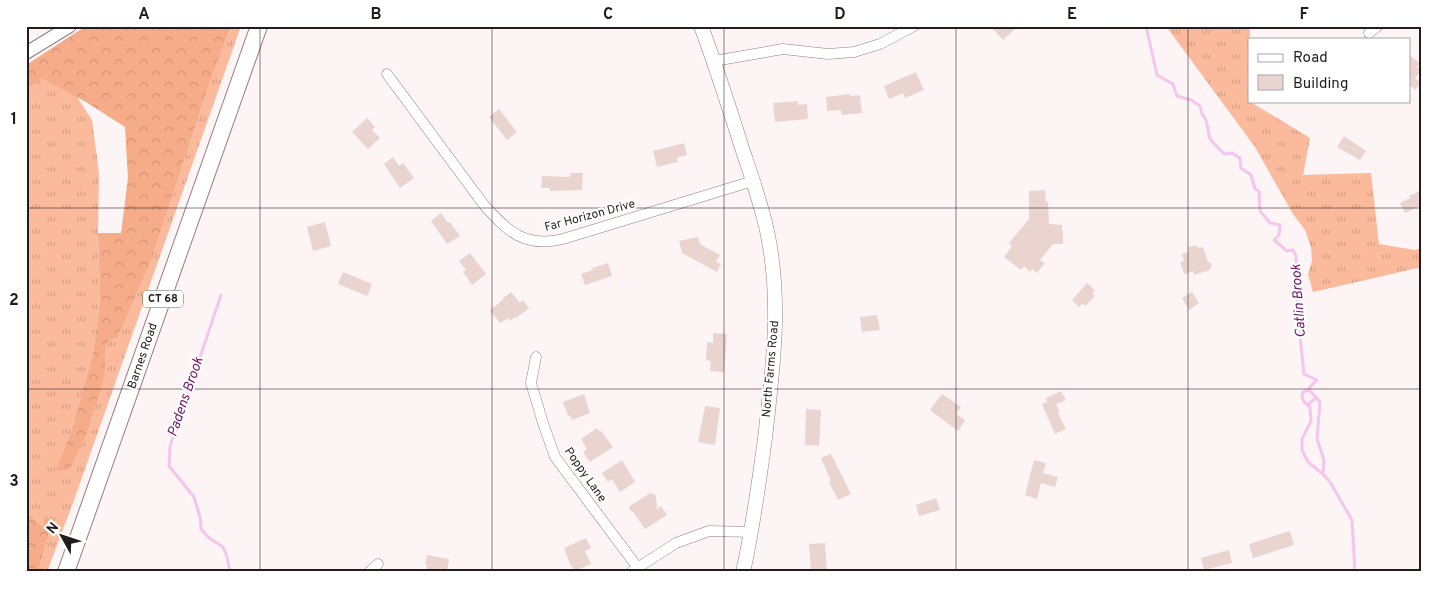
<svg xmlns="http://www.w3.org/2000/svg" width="1448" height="598" font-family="Overpass,sans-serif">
<defs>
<pattern id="grass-tufts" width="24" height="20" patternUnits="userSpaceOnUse" patternTransform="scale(1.25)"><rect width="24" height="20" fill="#faba9b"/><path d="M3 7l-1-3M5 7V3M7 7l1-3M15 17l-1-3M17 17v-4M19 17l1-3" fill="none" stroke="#d69f85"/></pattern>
<pattern id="forest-crowns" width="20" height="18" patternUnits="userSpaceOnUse" patternTransform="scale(1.25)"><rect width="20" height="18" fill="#f6ac88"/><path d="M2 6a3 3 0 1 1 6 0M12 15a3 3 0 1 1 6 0" fill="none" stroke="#d39375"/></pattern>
</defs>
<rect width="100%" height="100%" fill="#fdf4f5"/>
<g fill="url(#grass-tufts)">
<path d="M231,26H241L74,500L47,572H38L52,522L45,517L44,528L26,512V89L42,79L77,97L92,120L99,173L98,233L100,301L93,354L71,432L55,471L105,375L106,343L118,337L150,264L211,79Z"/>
<path d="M1166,26H1250L1249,101H1251L1252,103L1310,138L1303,175L1371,173L1379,244L1415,250L1422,248V267L1313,292L1308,274L1312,261L1311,247L1305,230L1293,214L1255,147Z"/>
</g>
<g fill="url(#forest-crowns)">
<path d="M86,26H231L211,79L150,264L118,337L106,343L105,375L86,435L70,469L55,471L71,432L93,354L100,301L98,233H121L128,178L125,127L86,102L42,79L26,89V65Z"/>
<path d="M26,512L43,527L45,516L52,522L38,572H26Z"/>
</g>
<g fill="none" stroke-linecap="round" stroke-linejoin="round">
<g stroke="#f6c5ed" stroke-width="3">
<path d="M1146,26L1157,75L1173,84L1177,96L1191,100L1200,106L1202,114L1206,120L1210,139L1220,150L1225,154L1232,153L1240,158L1241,168L1251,175L1255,189L1259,191L1260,211L1270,223L1280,225L1279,235L1274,240L1287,251L1293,250L1296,256L1298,317L1304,374L1317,380L1310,387L1309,390L1320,402L1317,439L1324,460L1323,474L1330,482L1352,520L1355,572"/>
<path d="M221,295L170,446L169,466L194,497L200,517L201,529L208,537L223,547L227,557L230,572"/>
<path d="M1309,390L1303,392L1302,397L1304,402L1310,407L1311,421L1302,439V450L1308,462L1323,474"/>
<path d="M1307,405L1316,398"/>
</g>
</g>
<g fill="#ead4d0">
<path d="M990,26H1018L1003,40Z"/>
<path d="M1409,55L1420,63L1417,67L1422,70L1415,78L1421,83L1415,90L1410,85L1409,86Z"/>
<path d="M916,72L924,90L905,98L903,93L889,99L884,86Z"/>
<path d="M850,94V96L860,95L862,113L842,115L841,110L827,111L826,97Z"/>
<path d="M798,101V105L807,104L808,119L775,122L773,103Z"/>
<path d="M499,109L517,132L507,140L489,117Z"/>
<path d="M367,118L375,127L372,130L380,138L368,149L352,132Z"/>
<path d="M1344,136L1366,151L1360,160L1337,147Z"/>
<path d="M684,143L687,155L677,158L678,162L657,167L653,151Z"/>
<path d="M393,157L399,166L403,163L414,178L400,188L384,164Z"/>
<path d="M571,173H583L582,190L550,191V188H541L542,176L570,177Z"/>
<path d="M1045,190L1046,201L1048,202L1049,224L1062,225V230L1063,232V244H1053L1040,260L1045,263L1037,273L1032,269L1030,272L1024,266L1021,270L1004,257L1012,246L1009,243L1029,219V191Z"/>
<path d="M1422,190V205L1405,213L1400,203L1410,198L1409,196Z"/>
<path d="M441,213L448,223L450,222L460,236L447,244L431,221Z"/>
<path d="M325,222L331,246L313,251L307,227Z"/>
<path d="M698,237L700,244L720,255L716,262L721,264L717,272L682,253L679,241Z"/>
<path d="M1195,245L1199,248L1203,247L1208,262L1212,264L1210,270L1194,275L1193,271L1184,274L1180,262L1184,261L1182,254L1189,252L1187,248Z"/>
<path d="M470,253L486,274L472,285L463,272L466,270L459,261Z"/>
<path d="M608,263L612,276L585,285L581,274L593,270L592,268Z"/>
<path d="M343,272L372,284L367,296L338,284Z"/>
<path d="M1087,283L1095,290L1092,293L1095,296L1085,306L1082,304L1079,307L1072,300Z"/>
<path d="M511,292L520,303L523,300L529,308L516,318L515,317L510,321L508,318L500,323L490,310L503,300V298Z"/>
<path d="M1192,292L1199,303L1189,310L1182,298Z"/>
<path d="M877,315L880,330L862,332L860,317Z"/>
<path d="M713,333L727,334L724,372L710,371L711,361L706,360L707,342L713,343Z"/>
<path d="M1061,391L1066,400L1056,404L1060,412L1058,413L1066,429L1055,434L1042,404L1047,402L1046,398Z"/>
<path d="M584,394L590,413L572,420L570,415L568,416L563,402Z"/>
<path d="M942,394L961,407L956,414L965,420L958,431L930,410Z"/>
<path d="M705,406L720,408L715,445L698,442Z"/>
<path d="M806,409L821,410L819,446L805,445Z"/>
<path d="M597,428L600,432L601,431L613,447L590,462L583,452L587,449L581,439Z"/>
<path d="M831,454L851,494L838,500L829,482L831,481L821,458Z"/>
<path d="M622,460L635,482L620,492L612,479L608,482L602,473Z"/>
<path d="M1034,460L1046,463L1043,473L1058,477L1055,487L1041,483L1037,499L1025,495Z"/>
<path d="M650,493L654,494L656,496L657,509L661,506L667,515L645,529L633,512L629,509L630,506Z"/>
<path d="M936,498L940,510L919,516L916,505Z"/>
<path d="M1290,531L1294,545L1253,558L1249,544Z"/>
<path d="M586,538L591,548L585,551L591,564L575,571L572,566L571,567L564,548Z"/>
<path d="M825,543L827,572H811L809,544Z"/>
<path d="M1229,550L1232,563L1204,570L1201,558Z"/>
<path d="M427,555L449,559L447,572H429V570H426L427,565H425Z"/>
</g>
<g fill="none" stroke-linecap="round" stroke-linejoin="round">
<defs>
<g id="minor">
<path d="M1369,33L1378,26"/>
<path d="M714,61L783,49L828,54L854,52L880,44L914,26"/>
<path d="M387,74L484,205C508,232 525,248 563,239L753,181"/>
<path d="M536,357L531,383L543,423L555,457L638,568"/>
<path d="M369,572L378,564"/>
<path d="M631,572L676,543L709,531L751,532"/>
</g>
<path id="tertiary" d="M26,53L70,26"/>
<path id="secondary" d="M701,26C716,66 729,107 742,148C751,175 761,203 767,231C782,300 773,368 765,438C759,483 753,528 743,572"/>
<path id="primary" d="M66,572L259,26"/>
</defs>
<use href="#minor" stroke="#927e80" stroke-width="11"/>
<use href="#tertiary" stroke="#927e80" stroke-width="14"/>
<use href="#secondary" stroke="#927e80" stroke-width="15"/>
<use href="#primary" stroke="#927e80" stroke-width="18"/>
<use href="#minor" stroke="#fff" stroke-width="10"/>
<use href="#tertiary" stroke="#fff" stroke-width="12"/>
<use href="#secondary" stroke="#fff" stroke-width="14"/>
<use href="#primary" stroke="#fff" stroke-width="16"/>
</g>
<path fill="none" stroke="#231c1c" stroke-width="1" stroke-opacity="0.55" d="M260,26V572M492,26V572M724,26V572M956,26V572M1188,26V572M26,208H1422M26,389H1422"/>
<g text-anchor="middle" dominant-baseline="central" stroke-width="4.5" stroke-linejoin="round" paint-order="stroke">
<rect fill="#fff" stroke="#656060" stroke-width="1" x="143" y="290.5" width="40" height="17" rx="4"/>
<g font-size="11" font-weight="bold" fill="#231c1c">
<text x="163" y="299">CT 68</text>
</g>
<g font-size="12" fill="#231c1c" stroke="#fff">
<text transform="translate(590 216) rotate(-15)">Far Horizon Drive</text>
<text transform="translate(143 356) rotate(-71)">Barnes Road</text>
<text transform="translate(771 369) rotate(-85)">North Farms Road</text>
<text transform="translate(585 475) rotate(55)">Poppy Lane</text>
</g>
<g font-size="14" font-style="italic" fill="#711669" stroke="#fff">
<text transform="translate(1299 301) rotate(-94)">Catlin Brook</text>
<text transform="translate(186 397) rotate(-71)">Padens Brook</text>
</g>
</g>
<rect width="1448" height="598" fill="none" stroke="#ffffff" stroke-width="55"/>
<rect x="1248" y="38" width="162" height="65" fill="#ffffff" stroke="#a7a4a4"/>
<rect x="1258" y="54" width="25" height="8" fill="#ffffff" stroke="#a7a4a4"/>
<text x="1293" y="62" font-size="15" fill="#231c1c">Road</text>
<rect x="1258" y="75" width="25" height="15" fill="#ead4d0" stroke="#a7a4a4"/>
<text x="1293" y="88" font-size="15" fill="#231c1c">Building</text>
<g transform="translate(62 536) rotate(310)" stroke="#ffffff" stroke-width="4" paint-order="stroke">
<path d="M0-4L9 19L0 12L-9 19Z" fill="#231c1c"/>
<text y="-8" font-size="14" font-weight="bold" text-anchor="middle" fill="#231c1c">N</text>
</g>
<rect x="28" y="28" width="1392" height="542" fill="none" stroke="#231c1c" stroke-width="2"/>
<g font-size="16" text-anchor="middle" font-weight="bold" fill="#231c1c">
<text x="144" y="19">A</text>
<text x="376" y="19">B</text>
<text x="608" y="19">C</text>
<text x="840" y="19">D</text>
<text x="1072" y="19">E</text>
<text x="1304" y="19">F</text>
<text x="14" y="124">1</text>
<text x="14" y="305">2</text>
<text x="14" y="486">3</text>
</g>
</svg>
